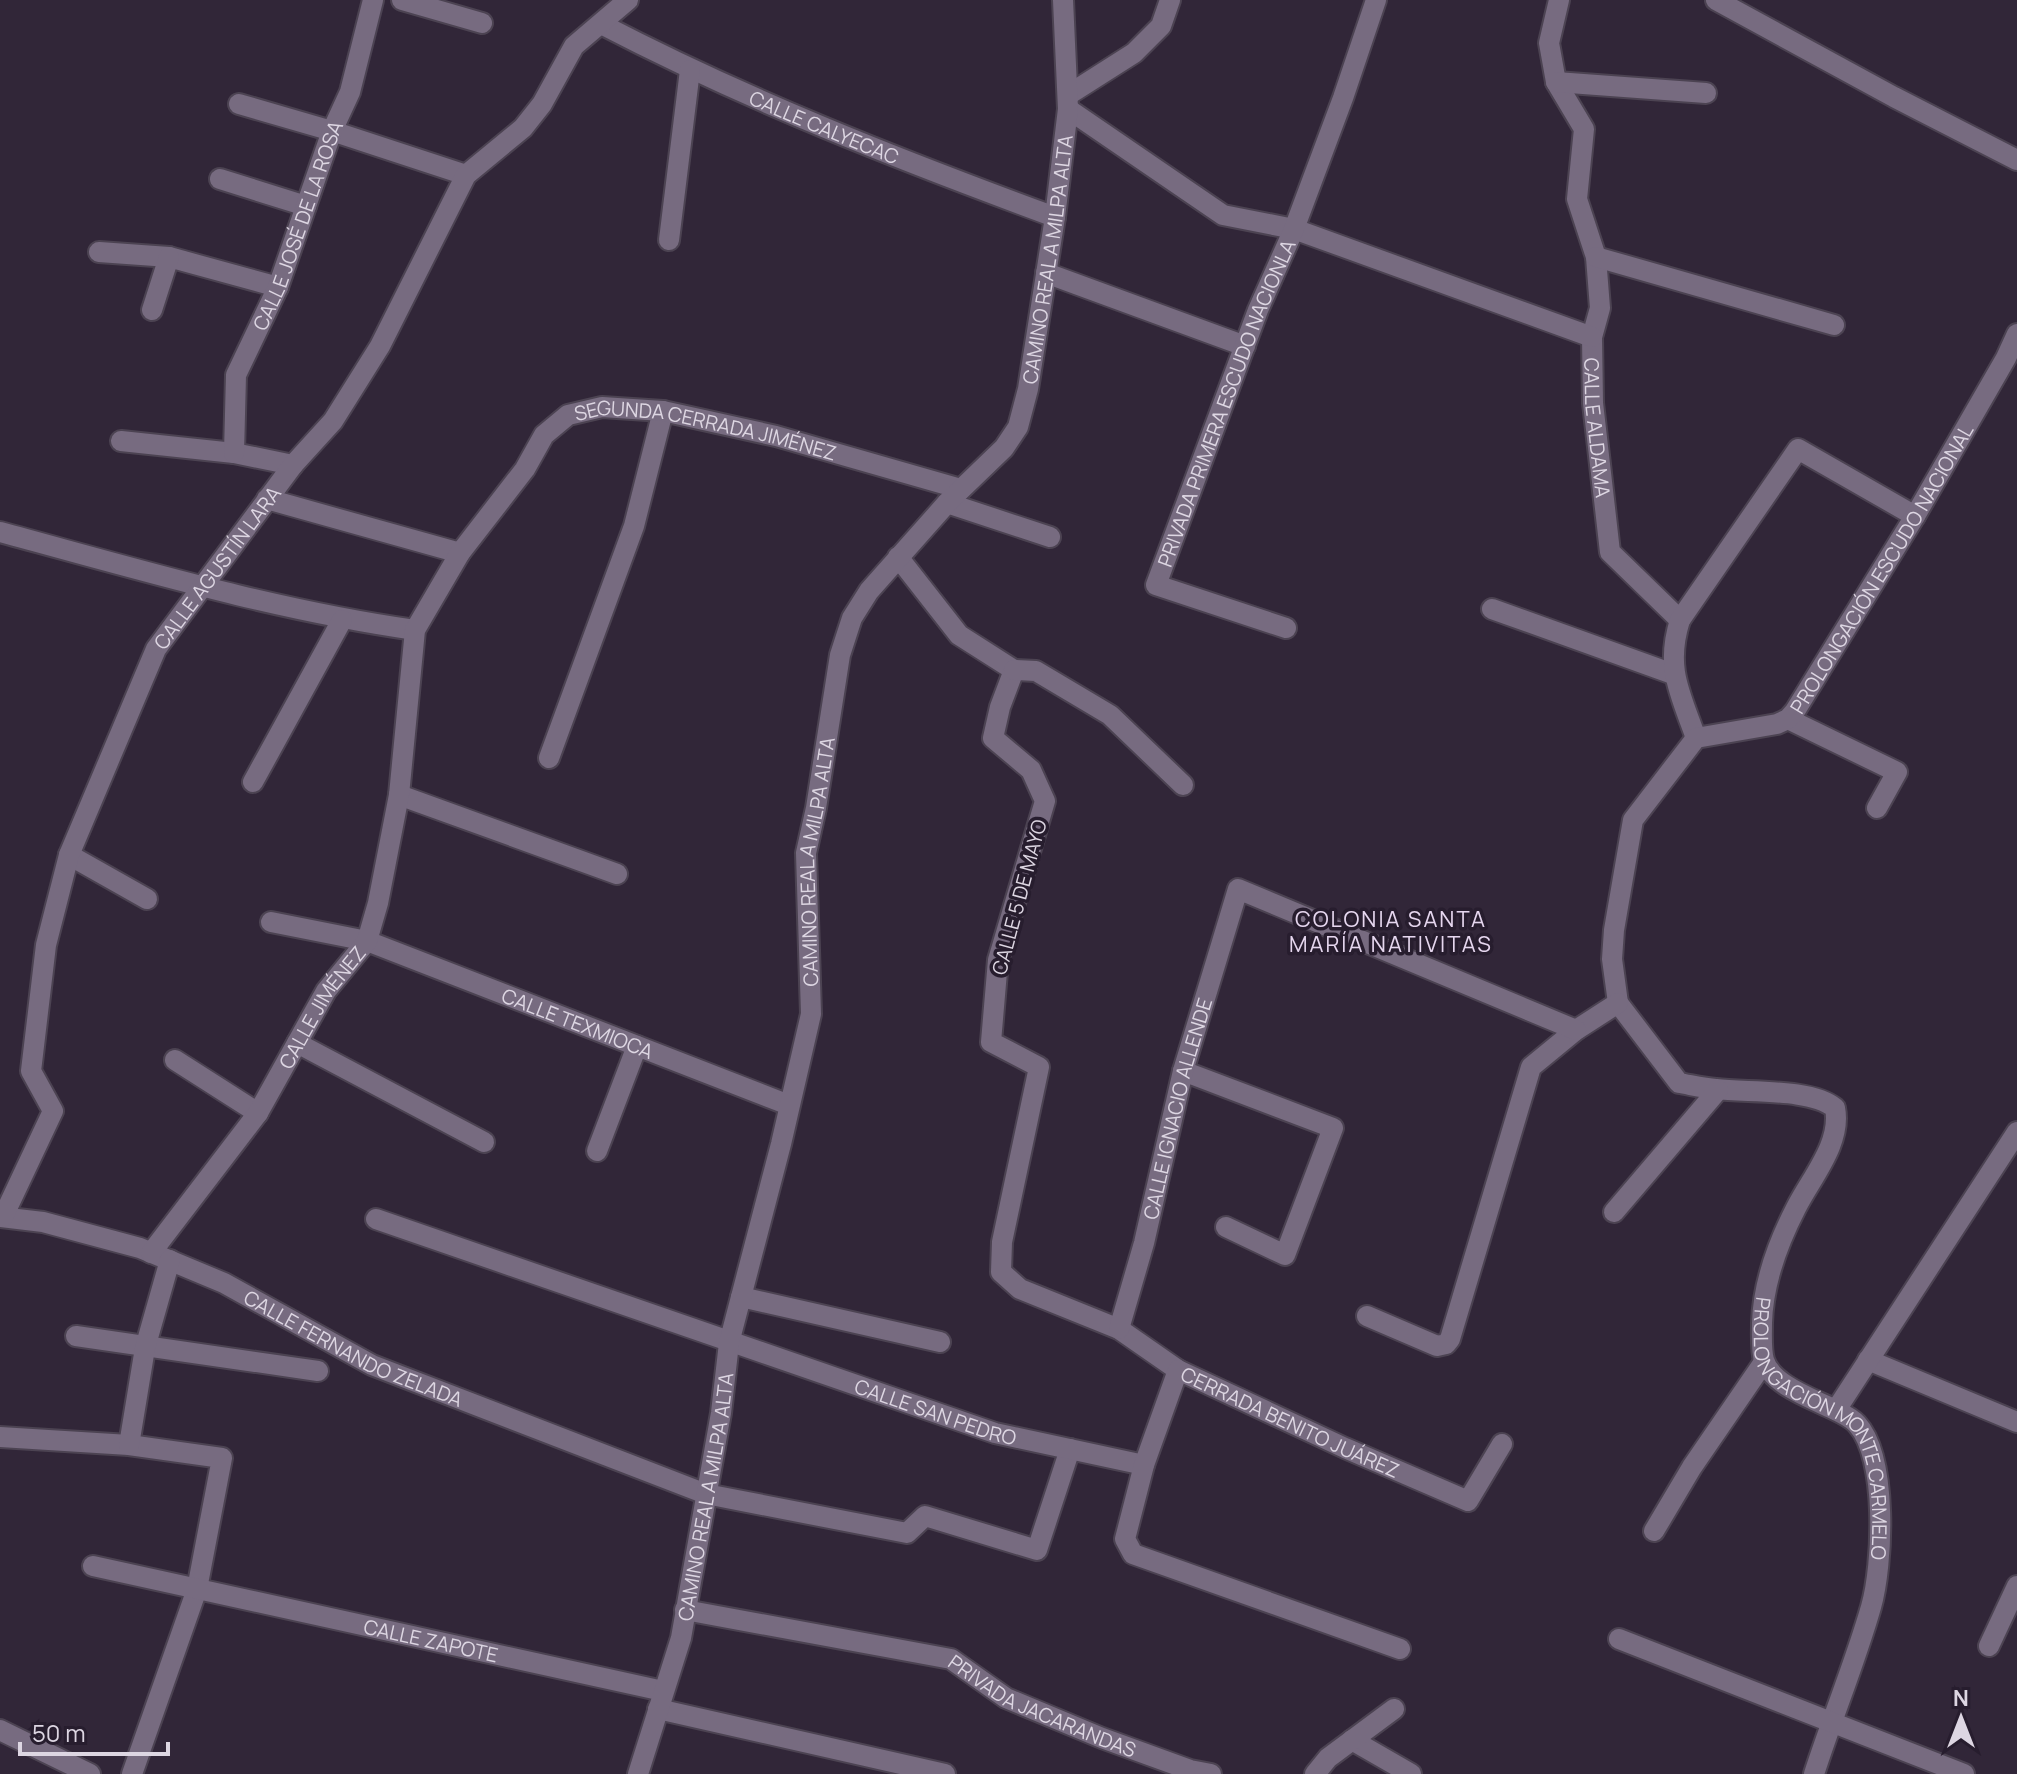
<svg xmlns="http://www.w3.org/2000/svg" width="2017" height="1774" font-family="Manrope,sans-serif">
<rect width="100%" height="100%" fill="#312638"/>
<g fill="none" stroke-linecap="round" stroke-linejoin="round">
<defs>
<g id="minor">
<path d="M402,0L482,23"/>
<path id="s1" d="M1559,0L1549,43L1556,82L1584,129L1577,199L1596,257L1600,308L1592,337L1593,403L1610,552L1680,620"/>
<path d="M1716,0L1894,97L2017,160"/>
<path id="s2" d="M601,24C747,100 900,160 1055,217"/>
<path d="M1556,82L1706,93"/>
<path d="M1068,95L1134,53L1161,26L1170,0"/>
<path d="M239,104L332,131L466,175"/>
<path d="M1068,109L1223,215L1294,229L1592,337"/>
<path d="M220,179L306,206"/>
<path d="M669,240L690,70"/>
<path d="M99,252L169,257L278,287"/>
<path d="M1596,257L1834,325"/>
<path d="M1046,273L1245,346"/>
<path d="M152,310L169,257"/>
<path d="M121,441L234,453L293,465"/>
<path id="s3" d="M234,453L236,375L278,287L332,131L350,92L373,0"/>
<path d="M267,499L460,553"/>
<path d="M947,503L1050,537"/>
<path d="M0,532C137,569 274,610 415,630"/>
<path d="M898,557L959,635L1014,670"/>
<path d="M1492,609L1673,674"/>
<path id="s4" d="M1286,628L1156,585L1258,310L1294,229L1343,98L1376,0"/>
<path id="s5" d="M1014,670L1000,707L993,738L1031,770L1045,801L998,960L991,1042L1039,1067L1002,1242L1001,1272L1020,1289L1119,1329L1178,1370L1345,1448L1468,1501L1502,1444"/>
<path d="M1014,670L1036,671L1110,715L1183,785"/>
<path d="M1788,719L1897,772L1877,808"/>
<path d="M1696,738C1680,693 1665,668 1680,620L1798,449L1915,516"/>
<path d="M549,758L634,526L663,411"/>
<path d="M253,782L342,620"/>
<path d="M399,795L617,874"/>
<path d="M69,855L147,899"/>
<path id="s6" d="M271,922L367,941L789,1105"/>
<path id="s7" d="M1618,1003L1679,1083C1691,1085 1704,1088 1716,1089C1748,1093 1811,1088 1835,1108C1842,1143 1811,1178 1796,1208C1778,1243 1763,1284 1762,1323C1762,1334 1761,1350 1764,1360C1771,1384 1811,1398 1831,1408C1839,1412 1851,1417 1857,1424C1888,1458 1883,1565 1871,1607C1855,1663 1832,1718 1814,1774"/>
<path id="s8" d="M1618,1003L1612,959L1614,930L1633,820L1696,738L1777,724L1788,719L1795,711L1915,516L2006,358L2017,334"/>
<path d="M297,1043L484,1142"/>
<path d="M175,1060L258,1113"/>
<path d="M1183,1071L1333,1128L1285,1255L1226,1227"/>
<path d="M597,1151L637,1046"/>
<path d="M1614,1212L1718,1090"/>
<path id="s9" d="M0,1217L43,1222L140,1248L224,1283L372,1365L706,1494L907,1533L925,1516L1037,1550L1070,1449"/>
<path id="s10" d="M3,1217L53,1111L31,1071L46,945L69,855L156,649L293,465L333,421L380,346L466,175L523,128L542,104L574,46L628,0"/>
<path id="s11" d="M376,1219L995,1433L1144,1465"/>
<path id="s12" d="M151,1253L258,1113L326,991L367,941L378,903L399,795L415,630L460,553L525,469L544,435L568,415L602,407L663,411L776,436L961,489"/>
<path d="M741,1297L940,1342"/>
<path d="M1367,1316L1437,1346L1446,1344L1450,1339L1531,1067L1576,1030L1618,1003"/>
<path id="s13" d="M1119,1329L1144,1243L1183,1071L1238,889L1576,1030"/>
<path d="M76,1336L318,1371"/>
<path d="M1868,1360L2017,1422"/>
<path d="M1178,1370L1144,1465L1125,1539L1133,1554L1400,1649"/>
<path d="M1836,1410L2017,1132"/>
<path d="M0,1437L129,1445L222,1458L197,1589L132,1774"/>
<path d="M129,1445L145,1348L170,1260"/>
<path d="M1654,1531L1692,1467L1764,1362"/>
<path id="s14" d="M93,1566L663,1691"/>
<path id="s15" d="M685,1610L951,1659L1006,1698L1102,1738L1190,1770L1211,1774"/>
<path d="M1619,1639L1964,1774"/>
<path d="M1989,1646L2017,1586"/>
<path d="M658,1709L945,1774"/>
<path d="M0,1730L90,1774"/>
<path d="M1352,1740L1411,1774"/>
<path id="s16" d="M638,1774L681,1638L721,1413L729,1343L781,1144L811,1014L806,853L816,808L840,655L852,618L869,591L947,503L1004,448L1018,427L1028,389L1055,217L1068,109L1063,0"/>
<path d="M1315,1774L1328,1758L1394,1709"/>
</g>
</defs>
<use href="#minor" stroke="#4c4352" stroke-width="24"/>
<use href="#minor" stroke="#776b80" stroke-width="20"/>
</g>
<g text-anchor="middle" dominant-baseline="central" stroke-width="7" stroke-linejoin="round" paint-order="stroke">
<g font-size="20" fill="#ddd6e2" stroke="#271d2e">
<text stroke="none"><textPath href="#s2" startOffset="246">CALLE CALYECAC</textPath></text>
<text stroke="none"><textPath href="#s3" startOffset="240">CALLE JOSÉ DE LA ROSA</textPath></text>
<text stroke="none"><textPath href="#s16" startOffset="1606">CAMINO REAL A MILPA ALTA</textPath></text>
<text stroke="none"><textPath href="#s4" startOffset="332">PRIVADA PRIMERA ESCUDO NACIONLA</textPath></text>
<text stroke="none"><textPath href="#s1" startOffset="442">CALLE ALDAMA</textPath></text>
<text stroke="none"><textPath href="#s12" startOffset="1102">SEGUNDA CERRADA JIMÉNEZ</textPath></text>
<text stroke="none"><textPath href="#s10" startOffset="708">CALLE AGUSTÍN LARA</textPath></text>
<text stroke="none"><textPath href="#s8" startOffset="560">PROLONGACIÓN ESCUDO NACIONAL</textPath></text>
<text stroke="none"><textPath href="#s16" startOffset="934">CAMINO REAL A MILPA ALTA</textPath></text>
<text transform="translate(1019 897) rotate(-75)">CALLE 5 DE MAYO</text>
<text stroke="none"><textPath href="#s12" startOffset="300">CALLE JIMÉNEZ</textPath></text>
<text stroke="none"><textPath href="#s6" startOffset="324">CALLE TEXMIOCA</textPath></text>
<text stroke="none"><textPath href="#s13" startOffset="228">CALLE IGNACIO ALLENDE</textPath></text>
<text stroke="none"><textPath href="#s9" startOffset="380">CALLE FERNANDO ZELADA</textPath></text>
<text stroke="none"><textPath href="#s11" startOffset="592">CALLE SAN PEDRO</textPath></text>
<text stroke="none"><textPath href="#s5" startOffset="994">CERRADA BENITO JUÁREZ</textPath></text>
<text stroke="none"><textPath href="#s7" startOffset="624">PROLONGACIÓN MONTE CARMELO</textPath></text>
<text stroke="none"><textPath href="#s16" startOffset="286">CAMINO REAL A MILPA ALTA</textPath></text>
<text stroke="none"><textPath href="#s14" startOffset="346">CALLE ZAPOTE</textPath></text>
<text stroke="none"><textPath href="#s15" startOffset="374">PRIVADA JACARANDAS</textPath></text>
</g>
<g font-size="22" letter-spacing="2" fill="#e6d7ef" stroke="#271d2e">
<text x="1391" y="919">COLONIA SANTA<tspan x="1391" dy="25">MARÍA NATIVITAS</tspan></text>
</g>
</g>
<g transform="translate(1961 1718)" stroke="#271d2e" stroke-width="6" paint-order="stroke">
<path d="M0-6L14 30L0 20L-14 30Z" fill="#ddd6e2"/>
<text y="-12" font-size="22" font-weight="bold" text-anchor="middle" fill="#ddd6e2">N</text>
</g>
<path d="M20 1742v12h148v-12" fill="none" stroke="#ddd6e2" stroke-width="4"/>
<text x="32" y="1742" font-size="24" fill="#ddd6e2" stroke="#271d2e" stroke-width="6" paint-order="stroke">50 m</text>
</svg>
